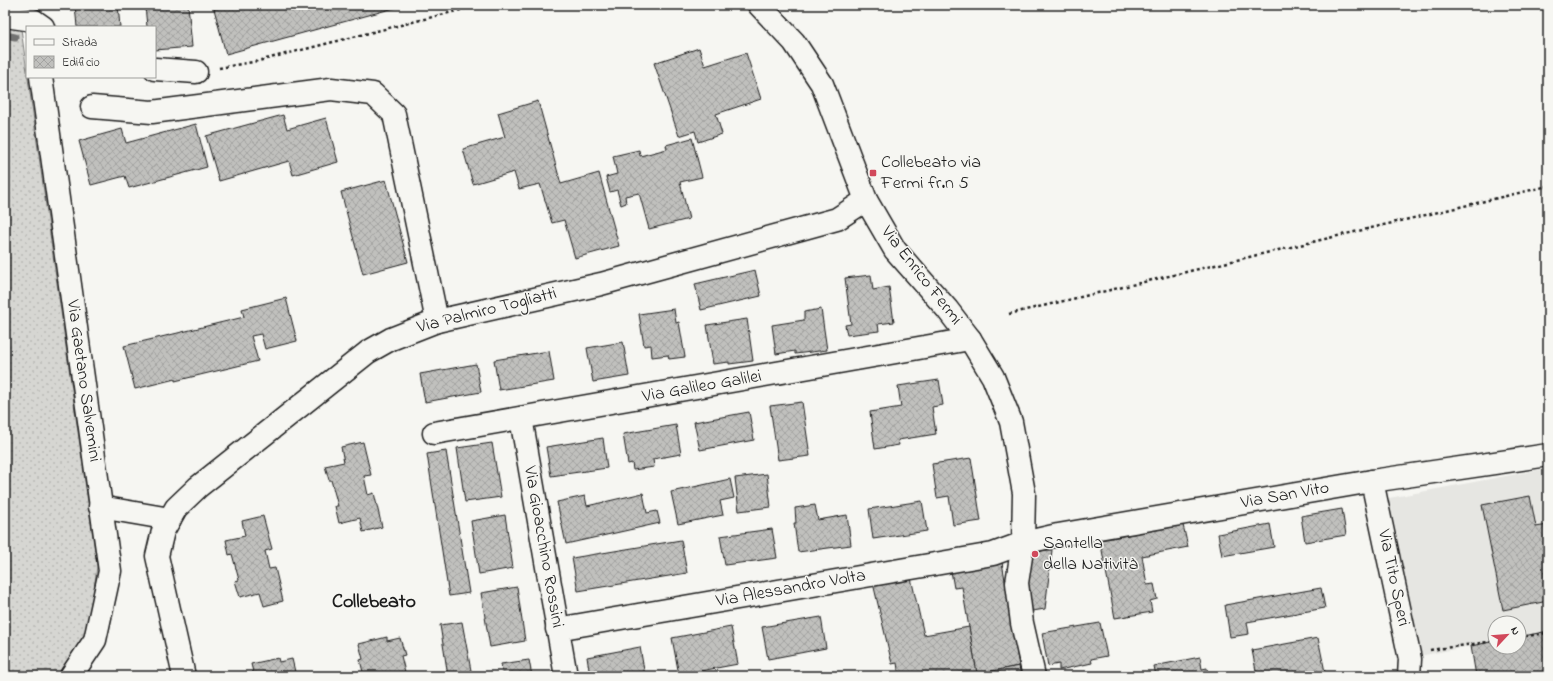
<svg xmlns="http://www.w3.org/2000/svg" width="1553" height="681" font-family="'Indie Flower',sans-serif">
<defs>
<pattern id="grass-dots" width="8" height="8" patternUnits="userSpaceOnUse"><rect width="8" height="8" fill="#d6d6d2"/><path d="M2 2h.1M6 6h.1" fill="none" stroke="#b7b7b4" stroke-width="1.8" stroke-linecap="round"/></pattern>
<pattern id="building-cross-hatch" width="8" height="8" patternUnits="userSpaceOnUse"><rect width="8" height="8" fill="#c0c0bd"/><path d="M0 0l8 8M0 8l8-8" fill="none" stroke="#a4a4a2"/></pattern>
</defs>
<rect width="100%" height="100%" fill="#f6f6f2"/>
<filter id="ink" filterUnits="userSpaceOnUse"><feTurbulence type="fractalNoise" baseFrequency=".025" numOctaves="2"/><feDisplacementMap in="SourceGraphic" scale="8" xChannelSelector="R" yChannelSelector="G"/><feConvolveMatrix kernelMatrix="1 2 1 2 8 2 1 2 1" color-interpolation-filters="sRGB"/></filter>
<g filter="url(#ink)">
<path fill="#e6e6e2" d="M1548,468V630L1519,636V623H1495V641L1420,656L1389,498Z"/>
<path fill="url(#grass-dots)" stroke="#797977" d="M5,6L18,8L97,566L90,622L79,648L58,676H5Z"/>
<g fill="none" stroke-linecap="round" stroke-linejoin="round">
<path stroke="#727271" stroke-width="7" d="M5,35L15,37"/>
</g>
<g fill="url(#building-cross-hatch)" stroke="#1c1c1c">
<path d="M75,5H118L120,27H77Z"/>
<path d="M145,5H188L192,47L155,50V27H147Z"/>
<path d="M229,5H398V7L226,54L214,9Z"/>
<path d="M699,48L705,66L746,53L761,99L716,114L722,134L698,142L695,131L679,136L654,63Z"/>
<path d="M538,101L561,184L599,173L619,246L575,258L564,220L552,223L540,184L519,189L514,172L473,184L463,149L505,137L498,113Z"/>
<path d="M283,115L287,129L326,118L338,162L293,175L289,161L219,181L206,136Z"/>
<path d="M196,124L207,167L129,188L125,176L91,185L79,141L122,129L126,143Z"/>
<path d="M692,138L702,177L680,182L689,219L649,229L639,193L625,196L626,203L621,205L617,190L610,192L606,177L617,174L613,156L639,150L640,156L667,149L666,145Z"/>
<path d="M386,180L408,262L363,274L341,192Z"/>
<path d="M755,270L761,296L701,310L695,284Z"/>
<path d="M871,275L873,290L889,287L894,322L878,324L879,331L847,335L845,325L851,324L845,278Z"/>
<path d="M286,298L297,341L265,349L261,334L251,336L258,361L175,381V379L135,389L124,346L244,317L242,309Z"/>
<path d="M674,309L676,323L679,322L685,357L669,359L668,355L652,357L651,345L644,346L639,314Z"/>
<path d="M821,309L827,350L795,354V351L776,354L772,325L804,320V312Z"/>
<path d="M747,319L753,361L729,364V362L713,364L707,325Z"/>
<path d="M623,342L629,376L593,382L587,348Z"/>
<path d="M549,351L554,381L499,390L494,360Z"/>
<path d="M476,364L481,392L425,402L420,374Z"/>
<path d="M939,380L943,405L932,407L936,434L898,440L899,445L875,449L870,412L901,407L898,386Z"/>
<path d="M802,402L810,456L778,460L770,406Z"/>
<path d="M749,412L754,440L700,450L694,422Z"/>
<path d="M676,425L681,454L653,459L654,467L633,470L632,463L628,464L623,434Z"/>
<path d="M603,438L607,468L551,476L546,447Z"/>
<path d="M363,442L371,475L364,476L368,495L374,493L382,527L363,532L360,518L339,523L335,506H338L331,480H329L325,466L344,462L341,447Z"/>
<path d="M492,443L501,497L465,502L457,448Z"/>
<path d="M446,451L469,593L449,596L427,454Z"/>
<path d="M971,458L981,521L953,525L949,496L937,498L932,464Z"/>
<path d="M767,474L771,507L739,511L735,478Z"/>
<path d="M730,479L734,498L720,501L723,515L678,524L671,492Z"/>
<path d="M643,493L647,513L657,511L660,523L566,544L557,502L585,496L587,506Z"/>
<path d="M1530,496L1536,527L1548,525V571L1544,572L1548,591V601L1503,610L1482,505Z"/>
<path d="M922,501L927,531L873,539L869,509Z"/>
<path d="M815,505L818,520L847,515L851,545L798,552L794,523H796L795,508Z"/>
<path d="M1342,509L1346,535L1305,542L1301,516Z"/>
<path d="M505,515L513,568L479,574L471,521Z"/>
<path d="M263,516L272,549L265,551L269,569L275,568L283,601L264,606L260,592L240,597L235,581L239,580L232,554L229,555L226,540L245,536L242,521Z"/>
<path d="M1270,524L1274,547L1222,556L1218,534Z"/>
<path d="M1183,525L1188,547L1142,556L1147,585L1154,584L1157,599L1150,601L1152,612L1115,618L1100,540Z"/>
<path d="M772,529L777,558L725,565L720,536Z"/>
<path d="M681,540L687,573L578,591L572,558Z"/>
<path d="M1044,550H1052L1045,609L1026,612L1028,563L1035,554Z"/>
<path d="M1002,562L1019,666L977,674L962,587L954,588L951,571Z"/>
<path d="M911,578L924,635L969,627L977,674L968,676H899L897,663L892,664L873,583Z"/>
<path d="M517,587L525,641L490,647L481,593Z"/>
<path d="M1321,588L1325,608L1247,622L1249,634L1230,637L1225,605Z"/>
<path d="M821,617L826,648L768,659L762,627Z"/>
<path d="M462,622L472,676H448L440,625Z"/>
<path d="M1100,623L1107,656L1091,659L1092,663L1059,670V664L1048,666L1042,633Z"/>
<path d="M731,627L738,664L679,675L672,638Z"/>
<path d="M1548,631V676H1476L1471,646L1495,641V647H1519V637Z"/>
<path d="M387,637V641L400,638L405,655L401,656L406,676H364L360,660L363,659L359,644Z"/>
<path d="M1318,638L1325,672L1302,676H1257L1252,650Z"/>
<path d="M640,647L645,676H590L587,657Z"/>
<path d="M1200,657L1202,669L1207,668L1208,676H1156L1154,666Z"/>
<path d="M278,658L279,662L292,659L296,676H254L251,664Z"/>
<path d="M529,660L532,676H503L501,664Z"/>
<path d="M1019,666L1021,676H968L977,674Z"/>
</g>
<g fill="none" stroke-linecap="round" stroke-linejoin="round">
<defs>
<g id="minor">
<path d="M759,5L794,42L822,84L866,200L895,250L947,309L970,339L993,377L1011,422L1024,493L1023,543L1017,583L1022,623L1034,676"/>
<path d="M5,16L33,20L43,27"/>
<path d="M155,69L196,72"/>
<path d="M41,77L110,571L95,640L71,676"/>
<path d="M92,107L152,112L331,89L373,94L394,114L437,321"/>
<path d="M521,418L566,676"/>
<path d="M434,433L970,339"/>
<path d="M1372,481L1410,659L1409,676"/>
<path d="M100,507L170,519"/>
<path d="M557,629L993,554L1023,543L1058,535L1372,481L1548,455"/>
<path d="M184,676L157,556L163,531L176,508L198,487L368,352L391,339L437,321L601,284L837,219L866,200"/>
</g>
</defs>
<use href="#minor" stroke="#1c1c1c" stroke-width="25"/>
<g stroke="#1c1c1c" stroke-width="2.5" stroke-dasharray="3 3" stroke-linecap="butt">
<path d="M219,68L258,61L480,5"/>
<path d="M1009,314L1548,186"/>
<path d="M1519,637L1548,633"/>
<path d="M1430,650L1495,641"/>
</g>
<use href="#minor" stroke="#f6f6f2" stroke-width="22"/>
</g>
</g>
<g fill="#d1495b" stroke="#f6f6f2" stroke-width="1.5">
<rect x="869" y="169" width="8" height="8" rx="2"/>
<circle cx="1035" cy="554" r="4"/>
</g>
<g text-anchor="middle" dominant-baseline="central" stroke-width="3" stroke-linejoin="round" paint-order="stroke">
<g font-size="18" fill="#1c1c1c" stroke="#f6f6f2" text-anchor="start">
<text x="881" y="163">Collebeato via<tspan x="881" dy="21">Fermi fr.n 5</tspan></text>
<text x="1043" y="544">Santella<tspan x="1043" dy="21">della Natività</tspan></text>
</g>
<g font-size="18" fill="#1c1c1c" stroke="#f6f6f2">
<text transform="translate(921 276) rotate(52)">Via Enrico Fermi</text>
<text transform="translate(487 311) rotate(-14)">Via Palmiro Togliatti</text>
<text transform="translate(83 381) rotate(82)">Via Gaetano Salvemini</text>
<text transform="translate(702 387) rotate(-10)">Via Galileo Galilei</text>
<text transform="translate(1285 496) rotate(-10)">Via San Vito</text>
<text transform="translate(543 547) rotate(80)">Via Gioacchino Rossini</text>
<text transform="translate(1393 578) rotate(78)">Via Tito Speri</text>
<text transform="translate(791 589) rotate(-10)">Via Alessandro Volta</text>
</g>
<g font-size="20" font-weight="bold" fill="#1c1c1c" stroke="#f6f6f2">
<text x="374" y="602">Collebeato</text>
</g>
</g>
<rect width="1553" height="681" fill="none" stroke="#f6f6f2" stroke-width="20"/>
<rect x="10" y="10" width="1533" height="661" fill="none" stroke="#1c1c1c" stroke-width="1.5" filter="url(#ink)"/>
<rect x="26" y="26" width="130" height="52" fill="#f6f6f2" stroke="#9f9f9c"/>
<rect x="34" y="39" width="20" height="6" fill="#f6f6f2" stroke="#9f9f9c"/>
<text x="62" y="46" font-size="12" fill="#1c1c1c">Strada</text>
<rect x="34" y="56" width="20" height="12" fill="url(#building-cross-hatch)" stroke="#9f9f9c"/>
<text x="62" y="66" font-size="12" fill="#1c1c1c">Edificio</text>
<g transform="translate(1507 635) rotate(64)"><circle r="19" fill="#f6f6f2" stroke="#9f9f9c"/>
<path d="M0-3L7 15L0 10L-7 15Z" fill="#d1495b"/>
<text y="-6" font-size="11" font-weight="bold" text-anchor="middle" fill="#1c1c1c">N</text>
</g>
</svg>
